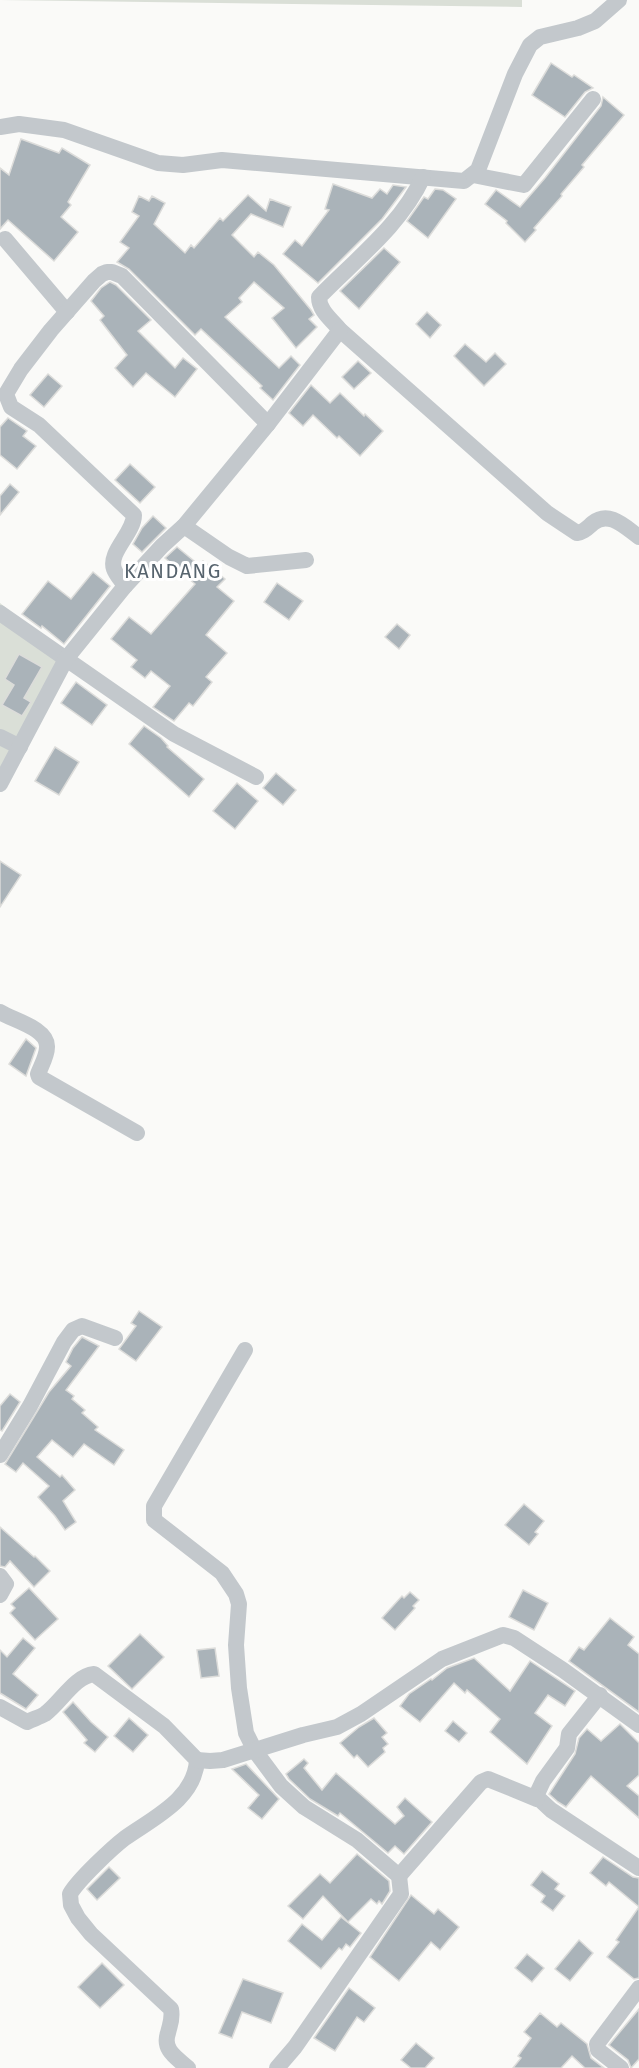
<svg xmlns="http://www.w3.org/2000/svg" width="639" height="2068" font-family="'Fira Sans',sans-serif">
<rect width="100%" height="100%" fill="#fafaf8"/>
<g fill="#dadfd7">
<path d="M0,0H522V7Z"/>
<path d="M0,603L66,659L0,775Z"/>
</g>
<g fill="#aab3b9" stroke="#dcdcda" stroke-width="1.5">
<path d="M551,63L572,77L574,75L593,88L585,92L565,117L532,95Z"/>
<path d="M603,97L624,115L582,165L584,167L561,194L562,196L534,228L536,230L525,242L506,223L507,221L485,204L496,190L520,207L545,178L601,106Z"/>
<path d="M21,139L59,153L62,148L90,165L68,202L71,205L61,217L78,232L54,261L8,220L0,229V168L9,175Z"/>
<path d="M333,184L372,198L380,189L387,194L393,185L406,187L382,219L318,283L283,254L295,240L302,246L329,210L325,209Z"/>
<path d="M435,189L443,190L456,199L428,238L407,221L424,197L428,199Z"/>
<path d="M248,195L266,211L270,199L291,207L283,227L251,214L232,235L254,257L258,252L274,265L311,310L314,315L309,319L317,327L296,348L272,318L284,308L254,282L239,298L242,302L225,317L279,368L291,356L300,365L273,400L260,388L262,386L201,329L195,335L129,269L117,262L129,248L120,242L139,216L132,212L139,196L149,201L152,196L165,203L154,224L185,253L191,245L194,248L220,218L223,221Z"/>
<path d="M384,248L400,262L359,309L340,291Z"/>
<path d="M110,282L116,285L151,320L138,331L175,368L183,358L197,369L175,397L146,373L133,387L115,368L127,355L100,320L104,316L91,301L101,288Z"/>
<path d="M427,312L441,325L430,338L416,324Z"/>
<path d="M465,344L486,362L495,353L506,364L484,386L454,356Z"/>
<path d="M358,361L371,373L354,389L342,377Z"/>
<path d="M48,374L62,386L44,407L30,395Z"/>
<path d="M311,385L330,403L340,393L364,416L365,414L383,431L360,456L339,436L337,438L313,415L303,426L289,413Z"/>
<path d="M8,418L27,431L23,436L36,446L17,469L0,455V427Z"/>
<path d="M130,464L155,487L140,503L115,480Z"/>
<path d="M10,484L19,492L0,515V496Z"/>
<path d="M153,516L166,528L142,552L133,544L142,528Z"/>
<path d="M177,547L199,565L203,561L225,579L217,587L234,601L206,635L227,653L206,677L212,682L193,706L189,703L174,721L153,707L170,686L151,671L145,678L131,667L137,660L111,639L129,617L151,634L195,584L165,558Z"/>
<path d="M93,572L110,586L64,644L42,626L41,628L22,614L48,581L71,599Z"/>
<path d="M277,583L303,601L289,620L264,602Z"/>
<path d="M397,624L410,635L399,649L385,637Z"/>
<path d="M19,654L42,667L24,698L31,702L22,716L2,705L14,685L5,679Z"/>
<path d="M76,682L107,705L92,725L61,703Z"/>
<path d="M144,726L161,738L168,746L167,747L204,779L189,797L129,744Z"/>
<path d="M55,747L79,762L59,795L35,781Z"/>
<path d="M276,773L296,790L283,805L263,788Z"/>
<path d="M237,783L258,801L235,829L213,811Z"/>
<path d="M0,861L21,875L0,907Z"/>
<path d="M26,1039L36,1048L26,1076L9,1064Z"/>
<path d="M139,1311L162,1327L136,1361L119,1349L136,1326L131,1323Z"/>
<path d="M82,1337L99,1346L66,1390L74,1396L72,1399L85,1410L82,1413L98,1427L95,1430L124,1450L114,1465L84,1444L73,1457L52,1440L37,1457L60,1477L62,1475L75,1490L63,1501L76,1522L65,1530L55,1516L38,1497L49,1486L23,1463L16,1472L5,1464L49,1392L71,1366L66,1362L73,1348Z"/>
<path d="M10,1394L20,1402L2,1431L0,1430V1406Z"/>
<path d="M524,1504L544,1521L535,1532L538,1534L529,1545L505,1525Z"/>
<path d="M0,1527L34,1557L35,1556L50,1571L34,1587L10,1561L5,1567L0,1566Z"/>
<path d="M29,1588L58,1619L35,1640L10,1613L15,1608L11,1604Z"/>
<path d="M523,1590L548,1603L534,1630L509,1617Z"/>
<path d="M410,1592L419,1600L413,1606L415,1608L395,1630L382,1618L402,1596L404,1598Z"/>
<path d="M610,1618L634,1637L628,1645L639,1654V1712L569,1661L579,1647L584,1650Z"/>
<path d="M140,1634L164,1657L132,1689L108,1666Z"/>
<path d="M23,1638L35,1648L13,1674L38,1695L26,1709L0,1693V1650L7,1657Z"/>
<path d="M215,1648L219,1676L201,1678L197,1650Z"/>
<path d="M474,1658L510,1691L530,1661L575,1691L565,1706L548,1695L535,1713L552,1726L527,1764L490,1732L500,1719L467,1690L465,1693L454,1683L420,1722L400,1706L409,1694L431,1679L432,1680L447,1668Z"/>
<path d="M73,1702L91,1722L108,1737L95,1752L84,1743L87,1740L63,1712Z"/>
<path d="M129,1718L148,1735L133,1752L114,1736Z"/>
<path d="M374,1718L387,1733L382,1737L388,1744L383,1748L385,1752L368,1767L357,1755L354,1758L340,1743L359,1727Z"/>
<path d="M453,1721L467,1733L459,1742L445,1731Z"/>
<path d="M620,1724L639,1743V1775L627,1786L639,1796V1818L591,1776L566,1807L558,1802L549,1794L575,1754L579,1738L587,1729L601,1741Z"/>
<path d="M304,1759L308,1763L304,1768L322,1790L336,1773L395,1824L404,1816L397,1807L405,1798L432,1822L404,1854L395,1846L388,1853L340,1813L338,1816L310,1799L289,1779L286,1774Z"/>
<path d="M246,1764L279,1799L262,1819L248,1808L259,1795L232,1769Z"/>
<path d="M357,1854L389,1881L390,1891L382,1904L379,1901L377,1904L371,1899L348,1922L323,1896L303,1919L288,1906L320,1874L330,1883Z"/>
<path d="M603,1857L633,1877L639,1878V1978L634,1979L607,1957L619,1942L616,1940L639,1907L609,1882L606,1886L590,1873Z"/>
<path d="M109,1867L120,1878L97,1900L87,1889Z"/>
<path d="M542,1871L559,1884L555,1889L565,1896L553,1911L541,1902L545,1896L531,1885Z"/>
<path d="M411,1895L434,1914L438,1909L459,1927L440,1950L431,1942L399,1981L370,1957Z"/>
<path d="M341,1917L361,1933L350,1947L346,1944L342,1950L339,1948L321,1969L288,1941L302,1924L322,1940Z"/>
<path d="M579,1940L593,1953L570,1981L555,1969Z"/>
<path d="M527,1954L544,1968L532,1982L515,1968Z"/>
<path d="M102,1963L124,1985L100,2008L78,1987Z"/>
<path d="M243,1979L283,1993L271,2023L242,2012L232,2038L219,2033Z"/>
<path d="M349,1988L375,2008L364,2022L357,2017L335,2051L314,2038Z"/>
<path d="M639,2009V2059L631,2068L628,2060L609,2045Z"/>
<path d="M540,2013L557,2027L561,2023L587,2044L591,2058L604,2068H585L572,2056L561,2068H513L521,2058L518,2056L531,2038L524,2032Z"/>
<path d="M416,2043L434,2058L425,2068H411L401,2060Z"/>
</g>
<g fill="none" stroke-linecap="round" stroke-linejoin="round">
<g stroke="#c3c8cc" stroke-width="16">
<path d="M0,127L19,124L64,130L158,163L183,165L222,160L464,181L478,170L515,74L530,45L540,37L578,28L595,21L619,0"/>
<path d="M473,175L524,185L593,99"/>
<path d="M423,177C401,225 356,259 319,297C319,311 332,320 340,330L547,513L577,533C584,532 587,528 593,523C609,510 625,527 639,537"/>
<path d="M5,239L67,312"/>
<path d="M184,526L229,557L247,566L306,560"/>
<path d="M125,586C122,581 116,575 114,569C108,552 134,533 134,515L39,425L11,407L6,394L21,369L51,330L94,281L102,274L107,272H112L122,276L268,424"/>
<path d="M0,613L174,734L256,777"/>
<path d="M0,737L20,747"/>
<path d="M0,784L66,659L125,586L162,546L184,526L268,424L340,330"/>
<path d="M0,1012C12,1020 48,1028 47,1047C47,1056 41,1066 38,1074L39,1077L137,1133"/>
<path d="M245,1350L154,1506V1520L222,1573L236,1594L239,1604L236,1645L239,1688L246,1733L255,1751L281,1786L304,1807L357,1840L399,1876L401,1894L295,2047L277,2068"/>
<path d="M0,1455L30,1406L64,1342L73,1330L82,1326L115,1338"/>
<path d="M0,1576L6,1584L0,1595"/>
<path d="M600,1695L569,1734L567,1748L543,1781L536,1796L551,1810L639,1868"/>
<path d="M0,1707L27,1722C33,1719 40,1717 45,1714C61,1702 75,1676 94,1674L164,1726L197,1760C195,1799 153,1818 125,1838C112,1848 78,1880 70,1894L71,1905L78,1918L91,1934L171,2009C173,2019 170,2024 168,2033C162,2050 177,2058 188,2068"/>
<path d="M197,1760L210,1761L223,1760L303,1735L337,1727L361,1714L442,1659L503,1635L514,1638L563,1670L639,1725"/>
<path d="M399,1876L481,1782L488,1779L537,1799"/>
<path d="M621,2068L598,2050L597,2044L639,1988"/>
</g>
</g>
<g text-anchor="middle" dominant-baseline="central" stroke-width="6" stroke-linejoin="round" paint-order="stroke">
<g font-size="20" letter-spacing="1.5" fill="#57646e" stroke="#fff">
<text x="173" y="571">KANDANG</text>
</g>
</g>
</svg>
